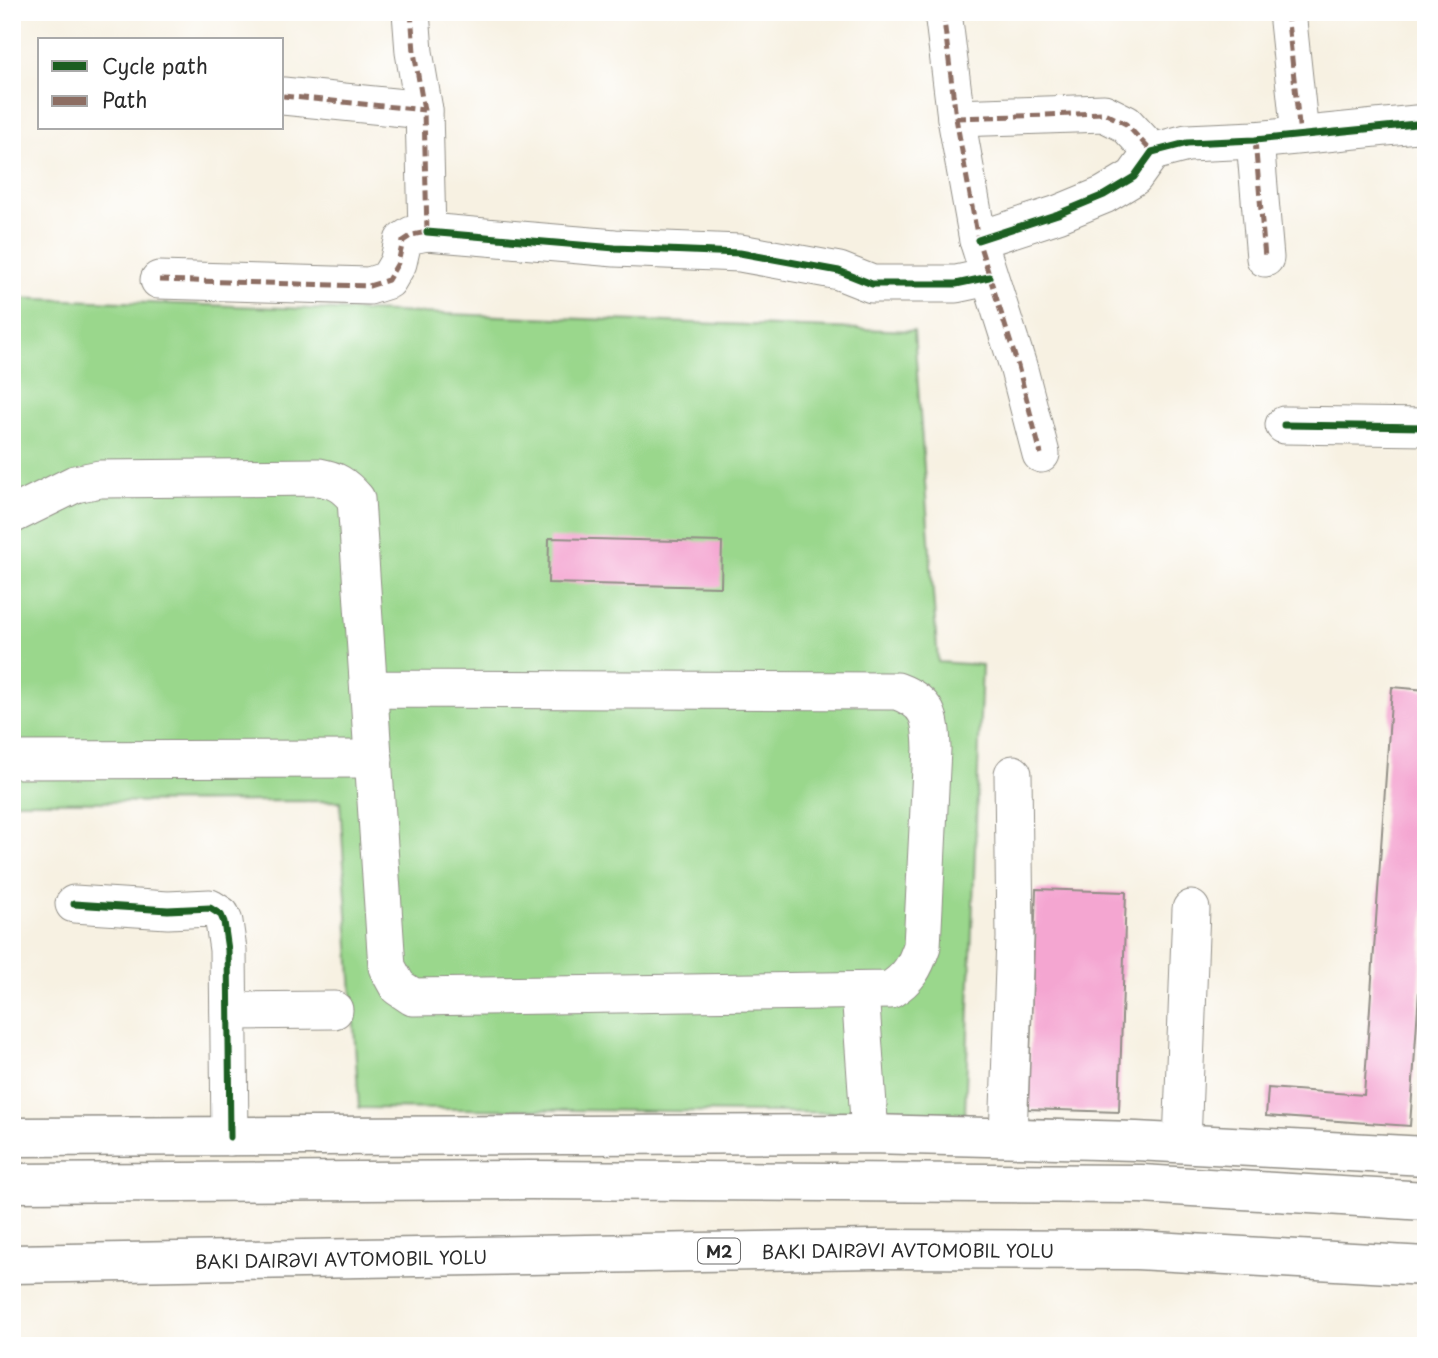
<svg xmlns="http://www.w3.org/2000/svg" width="1438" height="1358" font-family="'Playpen Sans',sans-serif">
<rect width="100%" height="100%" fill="#fff"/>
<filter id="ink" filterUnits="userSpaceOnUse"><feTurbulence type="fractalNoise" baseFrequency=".0143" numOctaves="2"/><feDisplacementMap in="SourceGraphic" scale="14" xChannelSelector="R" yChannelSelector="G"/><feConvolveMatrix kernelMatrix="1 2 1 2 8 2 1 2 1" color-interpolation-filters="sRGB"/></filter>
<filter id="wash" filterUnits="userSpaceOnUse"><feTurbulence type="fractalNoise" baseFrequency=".00686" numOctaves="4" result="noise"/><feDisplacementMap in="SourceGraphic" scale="28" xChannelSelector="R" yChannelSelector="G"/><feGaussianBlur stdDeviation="1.57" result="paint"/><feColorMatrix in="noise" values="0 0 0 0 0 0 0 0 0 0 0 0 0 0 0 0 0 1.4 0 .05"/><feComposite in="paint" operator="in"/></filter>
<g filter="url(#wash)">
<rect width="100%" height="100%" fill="#f7f1e2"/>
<path fill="#9ad78c" stroke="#62815c" stroke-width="2" d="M12,298L914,331L938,662L982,665L965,1114L359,1108L340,801L12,802Z"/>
<g id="blocks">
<g fill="#f4a6d1">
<path d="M549,538L722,542L721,587L548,583Z"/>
<path d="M1392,687L1426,690V887L1410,1126L1266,1116L1268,1088L1364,1095Z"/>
<path d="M1036,889L1126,892L1119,1112L1028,1109Z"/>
</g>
</g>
</g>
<g filter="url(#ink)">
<use href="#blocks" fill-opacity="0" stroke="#918e86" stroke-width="2"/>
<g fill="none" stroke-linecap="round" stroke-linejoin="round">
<defs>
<g id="minor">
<path d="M943,12L956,118L978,240L1018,366L1041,454"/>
<path d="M1287,12L1300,135"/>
<path d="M283,96L424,110"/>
<path d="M956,118L1104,113L1126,124L1152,152"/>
<path d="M1255,140L1265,258"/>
<path d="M427,232L615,248L740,253L839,271L872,284H956L989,277"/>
<path d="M978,240L1058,214L1104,195L1134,177L1152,152L1187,143L1255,140L1426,123"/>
<path d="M159,280L369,286L388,280L398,263L403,241L412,235L427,232L424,110L414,52L411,12"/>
<path d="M1284,425L1426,427"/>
<path d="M12,515L75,484L100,479L319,477C336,480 344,485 356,499L387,967L398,987L413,997L890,990C909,978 915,967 922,946L932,749C931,717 929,703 897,691L369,689"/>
<path d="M12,760L374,759"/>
<path d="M74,904L168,910L210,908L221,915L224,922L228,950L230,1137"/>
<path d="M860,991L870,1134"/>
<path d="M229,1011L334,1010"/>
<path d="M1008,1137L1015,938L1013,774"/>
<path d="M1182,1143L1191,909"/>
</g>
<path id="major" d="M12,1137L870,1134L1136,1141L1426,1156"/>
<g id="highway">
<path d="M12,1183L530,1180L1141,1184L1426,1201"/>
<path id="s1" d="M12,1264L873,1249L1137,1250L1426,1266"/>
</g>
</defs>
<use href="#minor" stroke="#918e86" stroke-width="39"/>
<use href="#major" stroke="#918e86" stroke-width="41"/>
<use href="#highway" stroke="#918e86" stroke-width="41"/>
<use href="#minor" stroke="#fff" stroke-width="37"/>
<use href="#major" stroke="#fff" stroke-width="38"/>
<use href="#highway" stroke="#fff" stroke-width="38"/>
<g stroke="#8d6e63" stroke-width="5" stroke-dasharray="10 5" stroke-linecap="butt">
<path d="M943,12L956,118L978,240L1018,366L1041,454"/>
<path d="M1287,12L1300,135"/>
<path d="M283,96L424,110"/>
<path d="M956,118L1104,113L1126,124L1152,152"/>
<path d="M1255,140L1265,258"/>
<path d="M159,280L369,286L388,280L398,263L403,241L412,235L427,232L424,110L414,52L411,12"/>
</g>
<defs>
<g id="cycleway">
<path d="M427,232L615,248L740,253L839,271L872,284H956L989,277"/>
<path d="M978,240L1058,214L1104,195L1134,177L1152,152L1187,143L1255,140L1426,123"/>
<path d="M1284,425L1426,427"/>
<path d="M74,904L168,910L210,908L221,915L224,922L228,950L230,1137"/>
</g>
</defs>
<use href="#cycleway" stroke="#fff" stroke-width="11"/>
<use href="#cycleway" stroke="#1b5e20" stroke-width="7"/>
</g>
</g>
<g text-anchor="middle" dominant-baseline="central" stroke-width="7" stroke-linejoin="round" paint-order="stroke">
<rect fill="#fff" stroke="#6b6b6b" stroke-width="2" x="698" y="1238.5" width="42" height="25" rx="5"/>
<g font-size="16" font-weight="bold" fill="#2b2b2b">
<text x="719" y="1251">M2</text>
</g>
<g font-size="18" fill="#2b2b2b" stroke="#fff">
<text stroke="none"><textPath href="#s1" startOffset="896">BAKI DAIRƏVI AVTOMOBIL YOLU</textPath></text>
<text stroke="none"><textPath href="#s1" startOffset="329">BAKI DAIRƏVI AVTOMOBIL YOLU</textPath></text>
</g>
</g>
<rect width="1438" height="1358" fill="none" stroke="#fff" stroke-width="42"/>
<rect x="38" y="38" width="245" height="91" fill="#ffffff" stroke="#aaaaaa" stroke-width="2"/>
<rect x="52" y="61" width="35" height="10" fill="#1b5e20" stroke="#aaaaaa" stroke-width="2"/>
<text x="102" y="74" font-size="21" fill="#2b2b2b">Cycle path</text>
<rect x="52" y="96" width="35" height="10" fill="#8d6e63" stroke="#aaaaaa" stroke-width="2"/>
<text x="102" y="108" font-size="21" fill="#2b2b2b">Path</text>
</svg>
